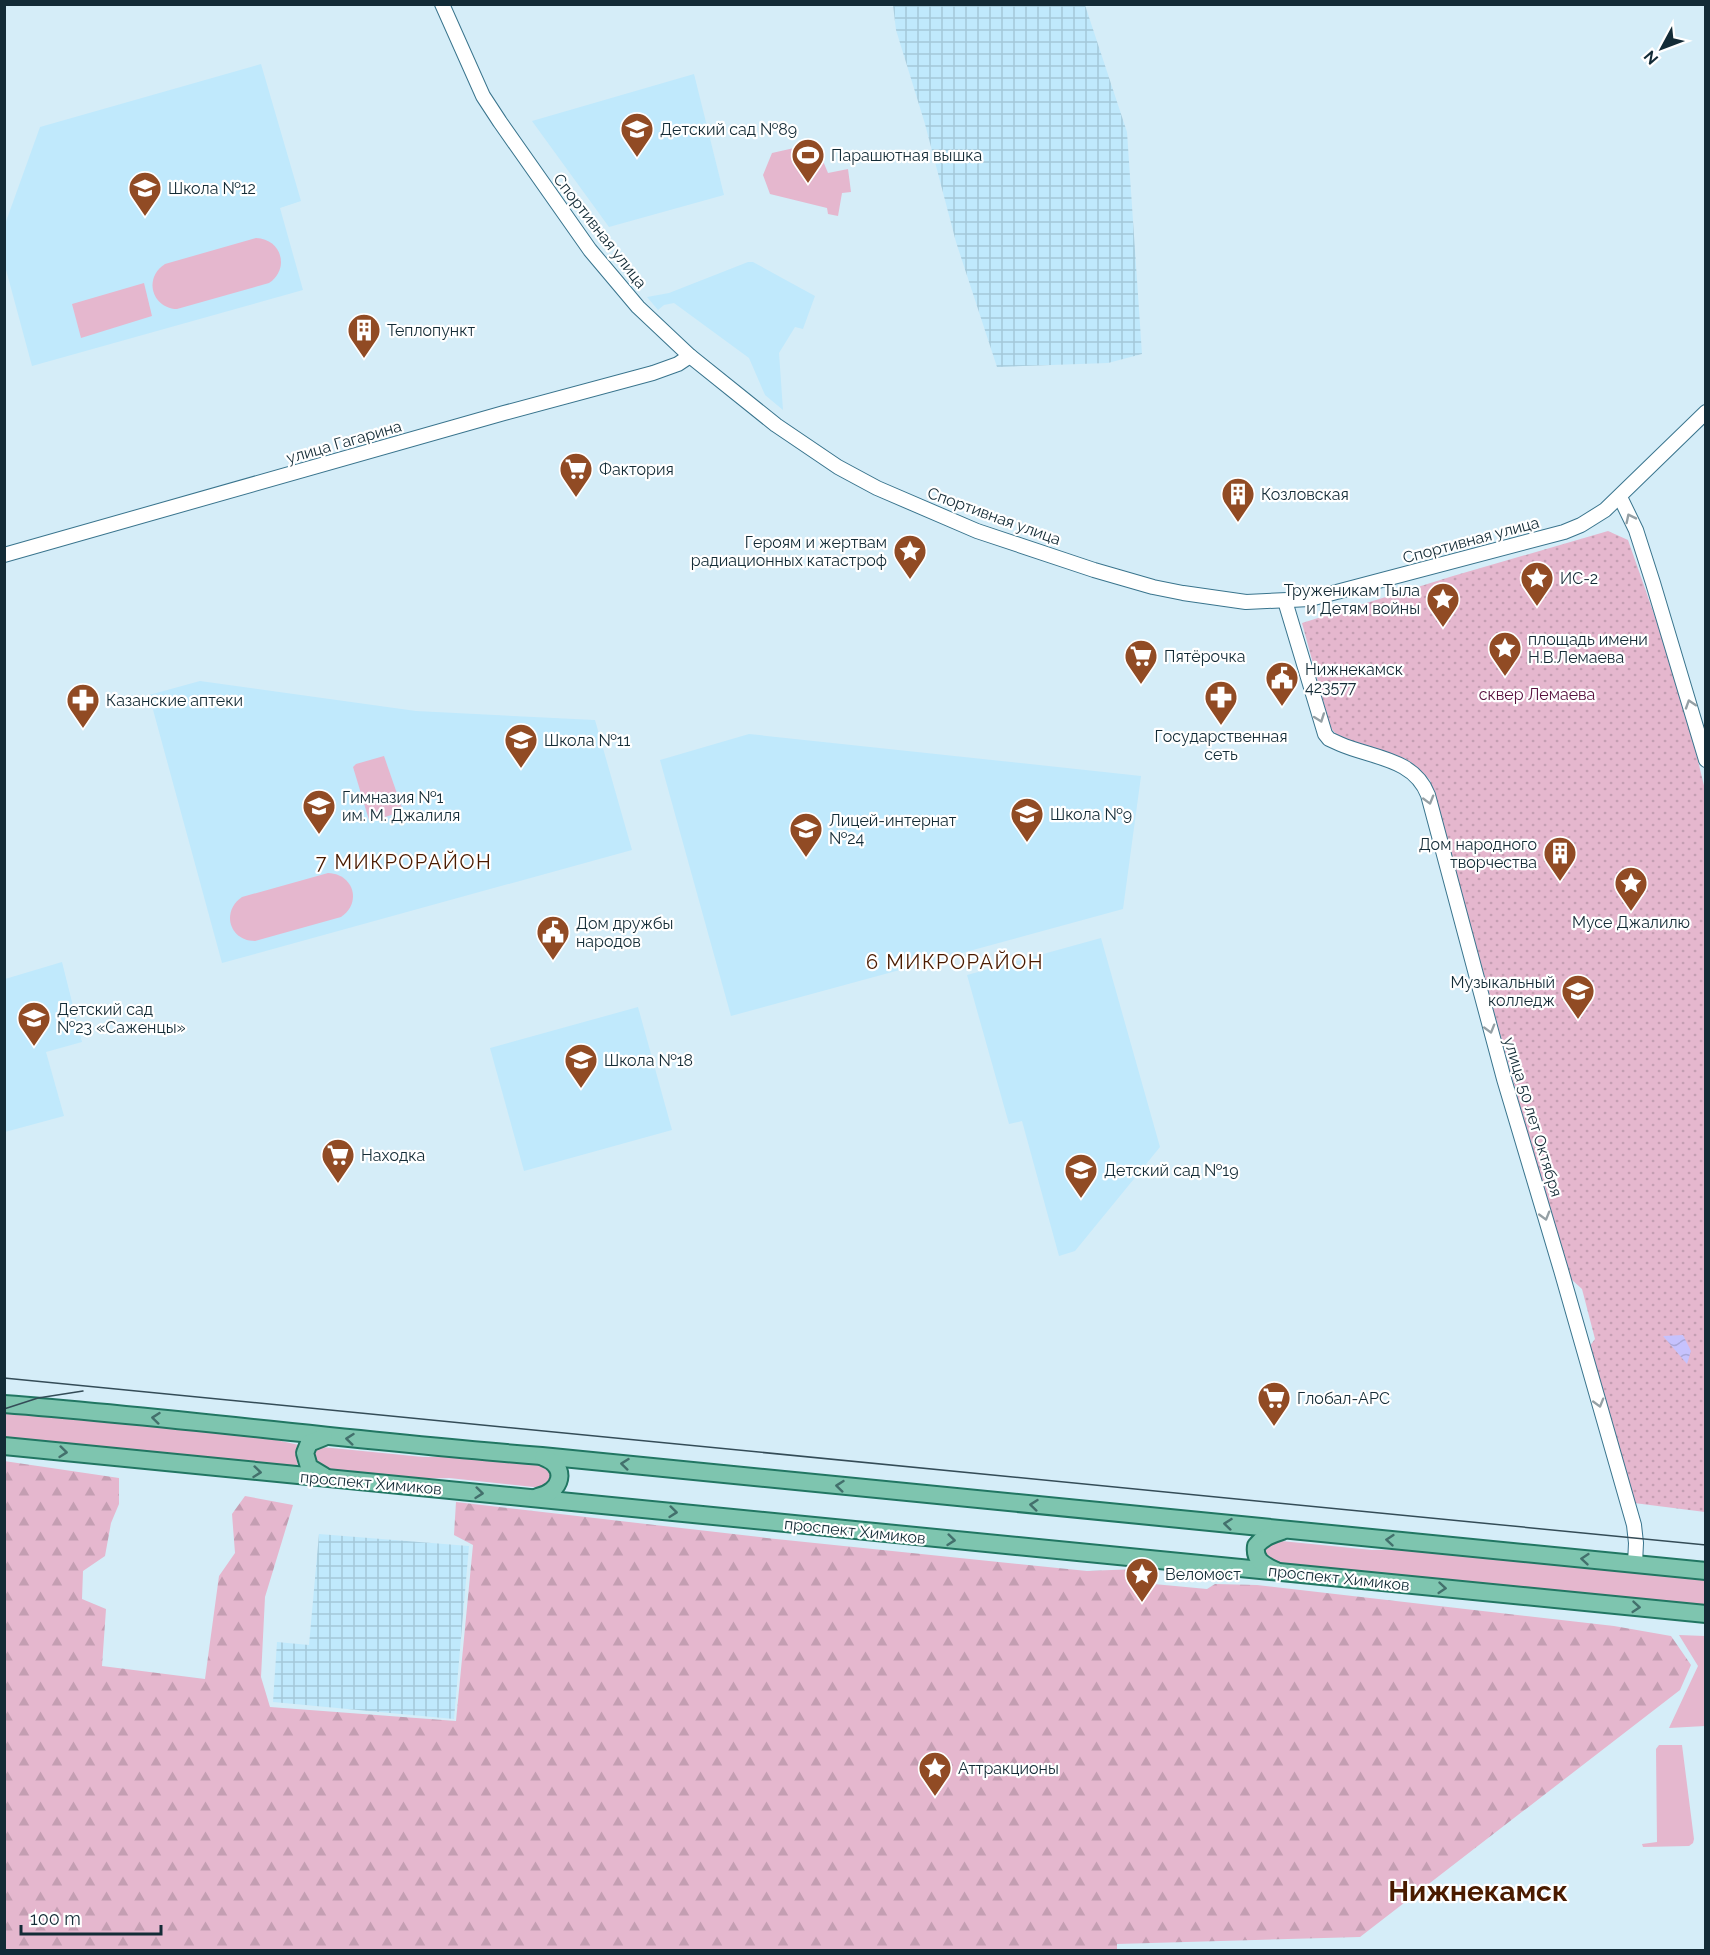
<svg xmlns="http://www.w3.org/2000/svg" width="1710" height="1955" font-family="Raleway,sans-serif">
<defs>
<pattern id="industrial-grid" width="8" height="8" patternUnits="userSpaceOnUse" patternTransform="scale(1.5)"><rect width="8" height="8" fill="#c0e9fc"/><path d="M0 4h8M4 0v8" fill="none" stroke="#a4c8d9"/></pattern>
<pattern id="forest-firs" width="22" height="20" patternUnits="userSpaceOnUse" patternTransform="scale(1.5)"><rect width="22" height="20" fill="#e5b7ce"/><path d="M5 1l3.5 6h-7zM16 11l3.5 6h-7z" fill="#c49eb2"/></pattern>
<pattern id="park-dots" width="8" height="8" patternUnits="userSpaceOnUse" patternTransform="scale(1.5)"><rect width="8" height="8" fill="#e5b7ce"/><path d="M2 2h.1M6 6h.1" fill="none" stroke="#c49eb2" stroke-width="1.8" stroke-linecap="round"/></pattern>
<pattern id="water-waves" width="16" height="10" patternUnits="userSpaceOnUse" patternTransform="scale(1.5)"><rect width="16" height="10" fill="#c6c2fd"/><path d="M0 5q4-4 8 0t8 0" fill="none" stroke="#a9a7d9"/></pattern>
</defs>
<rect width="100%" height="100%" fill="#d5edf8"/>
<g fill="#c0e9fc">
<path d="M261,64L301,201L280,208L303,290L32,366L5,266L4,227L40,127Z"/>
<path d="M694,74L724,195L609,227L532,121Z"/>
<path d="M748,262H753L815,296L803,329L795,327L779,353L783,410L765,395L749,358L674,303L664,305L658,310L647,297L669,293Z"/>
<path d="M200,681L416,711L595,720L632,850L222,963L149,695Z"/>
<path d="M749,734L1141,776L1123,909L731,1016L660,760Z"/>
<path d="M1101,938L1160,1147L1075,1251L1059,1256L1022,1121L1009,1124L967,975Z"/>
<path d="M62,962L82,1042L46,1052L64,1116L5,1132V979Z"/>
<path d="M638,1007L672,1130L524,1171L490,1048Z"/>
</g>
<g fill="url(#industrial-grid)">
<path d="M893,5H1085L1127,132L1142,354L1108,363L997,367L956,242L925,124L896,30Z"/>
<path d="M319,1534L469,1546L454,1719L273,1702L277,1642L309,1645Z"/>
</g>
<g fill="#e5b7ce">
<path d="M803,146L820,154L828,173L848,169L851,192L842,193L838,216L828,214L827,208L770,194L763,175L772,153Z"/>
<path d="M256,238C282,239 290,269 269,283L177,309C152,308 143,278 165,264Z"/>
<path d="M144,283L152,316L81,338L72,304Z"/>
<path d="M384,756L402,808L398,813L372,821L369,820L353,767L356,764Z"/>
<path d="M328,873C354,874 362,903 341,917L255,941C229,941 221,911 242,897Z"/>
<path d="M5,1411L258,1436L299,1445L296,1453L298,1469L5,1437Z"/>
<path d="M322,1447L423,1457H467L541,1465C549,1467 551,1472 551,1480L543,1488L449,1478L408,1479L322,1470L312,1464L314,1451Z"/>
<path d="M1271,1540L1372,1550L1418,1549L1705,1579V1606L1272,1563L1265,1560L1262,1547Z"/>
<path d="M1679,1635L1705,1636V1726L1669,1728L1698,1666Z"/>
<path d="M1659,1745H1682L1694,1839L1693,1843L1689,1846L1643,1847L1642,1844L1657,1842L1656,1749Z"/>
</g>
<path fill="url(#forest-firs)" d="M4,1461L119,1478V1504L111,1523L105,1556L83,1571L82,1599L106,1609L102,1666L205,1679L219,1576L235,1553L232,1514L245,1496L293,1505L265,1597L261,1677L270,1707L456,1721L473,1545L454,1535L456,1502L776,1539L1087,1571L1137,1569L1143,1583L1207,1589L1215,1584L1257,1585L1614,1626L1671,1636L1691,1665L1680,1690L1360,1937L1117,1944V1950H5Z"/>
<path fill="url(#park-dots)" d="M1608,531L1628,540L1682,694L1705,790V1512L1634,1503L1589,1347L1595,1339L1582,1289L1571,1279L1520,1106L1430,780C1423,774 1417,766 1409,761C1386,747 1344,752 1330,726L1302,623L1453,576Z"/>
<path fill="url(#water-waves)" d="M1683,1335L1691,1351L1687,1364L1663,1336Z"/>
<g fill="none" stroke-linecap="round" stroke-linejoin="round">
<defs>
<g id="minor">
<path d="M442,4L483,96L500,122L590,250L638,307L690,356L776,425L838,467L877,488L977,531L1094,570L1153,587L1183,593L1246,602L1310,599L1564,532L1581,525L1605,510L1706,412"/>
<path d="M1620,497L1636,530L1653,583L1706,760"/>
<path d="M4,555L504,413L653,373L678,364L690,356"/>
<path d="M1285,601L1325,734L1329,739L1340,744C1372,758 1414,758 1428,795L1504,1079L1561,1270L1634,1525L1636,1543L1635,1564"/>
</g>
<g id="major">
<path d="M4,1404C184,1418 362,1442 542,1456L1706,1571"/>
<path d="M4,1446L1706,1614"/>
<path d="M324,1476L309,1467L305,1453L309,1443L324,1437"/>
<path d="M537,1497C562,1492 569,1467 543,1457"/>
<path d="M1276,1571C1264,1565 1254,1561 1256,1546C1263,1537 1271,1535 1282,1531"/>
</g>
</defs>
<use href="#minor" stroke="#39748d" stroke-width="16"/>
<use href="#major" stroke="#217662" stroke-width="20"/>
<use href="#minor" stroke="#fff" stroke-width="14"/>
<use href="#major" stroke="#7ec5af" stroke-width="16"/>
<g stroke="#344c57" stroke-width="1.5">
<path d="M4,1378L1706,1545"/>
<path d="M4,1409L38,1398L83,1391"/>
</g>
</g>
<defs><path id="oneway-chevron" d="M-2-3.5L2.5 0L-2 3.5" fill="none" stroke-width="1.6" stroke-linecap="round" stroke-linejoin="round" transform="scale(1.5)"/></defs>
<g stroke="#95a0a5">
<use href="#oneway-chevron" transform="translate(1630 518) rotate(-116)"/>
<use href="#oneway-chevron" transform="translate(1690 704) rotate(-108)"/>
<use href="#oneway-chevron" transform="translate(1320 718) rotate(70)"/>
<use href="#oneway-chevron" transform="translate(1429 800) rotate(74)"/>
<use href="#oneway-chevron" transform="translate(1490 1029) rotate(74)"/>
<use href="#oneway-chevron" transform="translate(1545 1216) rotate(74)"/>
<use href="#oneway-chevron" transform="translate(1599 1403) rotate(74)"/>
</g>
<g stroke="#43706c">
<use href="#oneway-chevron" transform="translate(156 1418) rotate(-174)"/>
<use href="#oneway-chevron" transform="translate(350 1439) rotate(-174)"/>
<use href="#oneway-chevron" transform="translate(63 1452) rotate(6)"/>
<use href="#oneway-chevron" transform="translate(625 1464) rotate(-174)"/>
<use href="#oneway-chevron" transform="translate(257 1472) rotate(6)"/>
<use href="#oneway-chevron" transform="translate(840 1486) rotate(-174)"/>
<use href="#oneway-chevron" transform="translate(479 1493) rotate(6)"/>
<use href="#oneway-chevron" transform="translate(1034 1505) rotate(-174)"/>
<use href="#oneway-chevron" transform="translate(673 1512) rotate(6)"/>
<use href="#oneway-chevron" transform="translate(1228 1524) rotate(-174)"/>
<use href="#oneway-chevron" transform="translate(951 1540) rotate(6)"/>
<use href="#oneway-chevron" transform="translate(1390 1540) rotate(-175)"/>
<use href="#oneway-chevron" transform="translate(1585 1559) rotate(-175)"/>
<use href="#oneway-chevron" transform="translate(1442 1588) rotate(5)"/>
<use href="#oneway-chevron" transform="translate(1636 1607) rotate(5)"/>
</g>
<defs>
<symbol id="school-pin" viewBox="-11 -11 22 30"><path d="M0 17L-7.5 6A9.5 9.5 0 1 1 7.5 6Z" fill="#914b24" stroke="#fff"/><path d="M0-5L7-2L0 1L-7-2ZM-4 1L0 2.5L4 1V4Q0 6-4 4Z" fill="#fff"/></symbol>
<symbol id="stadium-pin" viewBox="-11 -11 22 30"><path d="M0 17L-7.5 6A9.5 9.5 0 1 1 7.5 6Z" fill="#914b24" stroke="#fff"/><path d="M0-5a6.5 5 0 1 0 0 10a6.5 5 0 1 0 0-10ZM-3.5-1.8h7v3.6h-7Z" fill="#fff"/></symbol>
<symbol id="building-pin" viewBox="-11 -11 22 30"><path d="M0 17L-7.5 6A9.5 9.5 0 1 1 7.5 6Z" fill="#914b24" stroke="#fff"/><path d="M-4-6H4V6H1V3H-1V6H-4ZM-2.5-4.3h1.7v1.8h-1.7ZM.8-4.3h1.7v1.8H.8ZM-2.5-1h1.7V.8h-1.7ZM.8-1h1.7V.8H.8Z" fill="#fff"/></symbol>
<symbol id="supermarket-pin" viewBox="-11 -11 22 30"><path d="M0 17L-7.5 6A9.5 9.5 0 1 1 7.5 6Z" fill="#914b24" stroke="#fff"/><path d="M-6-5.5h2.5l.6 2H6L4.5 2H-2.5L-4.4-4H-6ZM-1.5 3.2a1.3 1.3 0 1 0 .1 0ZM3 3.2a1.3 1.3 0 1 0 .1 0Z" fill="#fff"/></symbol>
<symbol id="sight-pin" viewBox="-11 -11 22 30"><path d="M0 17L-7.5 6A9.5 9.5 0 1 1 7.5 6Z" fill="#914b24" stroke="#fff"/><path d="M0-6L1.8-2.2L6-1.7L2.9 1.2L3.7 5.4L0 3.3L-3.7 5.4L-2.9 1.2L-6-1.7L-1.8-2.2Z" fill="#fff"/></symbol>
<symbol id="civic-pin" viewBox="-11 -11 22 30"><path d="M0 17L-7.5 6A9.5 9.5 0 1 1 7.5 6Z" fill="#914b24" stroke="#fff"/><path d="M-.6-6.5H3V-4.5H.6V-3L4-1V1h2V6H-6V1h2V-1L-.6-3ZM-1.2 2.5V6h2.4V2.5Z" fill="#fff"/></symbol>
<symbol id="pharmacy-pin" viewBox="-11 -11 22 30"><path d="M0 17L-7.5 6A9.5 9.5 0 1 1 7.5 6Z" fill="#914b24" stroke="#fff"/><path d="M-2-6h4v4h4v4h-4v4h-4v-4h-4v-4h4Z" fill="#fff"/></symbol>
<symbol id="university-pin" viewBox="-11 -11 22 30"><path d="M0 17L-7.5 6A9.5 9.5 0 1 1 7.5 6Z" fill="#914b24" stroke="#fff"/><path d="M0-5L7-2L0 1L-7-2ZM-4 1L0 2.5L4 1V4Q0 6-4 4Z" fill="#fff"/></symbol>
</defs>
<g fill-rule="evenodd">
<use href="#school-pin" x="618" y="110" width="38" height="52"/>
<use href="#stadium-pin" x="789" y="136" width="38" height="52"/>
<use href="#school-pin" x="126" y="169" width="38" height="52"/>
<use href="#building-pin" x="345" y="311" width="38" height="52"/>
<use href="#supermarket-pin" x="557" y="450" width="38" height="52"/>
<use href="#building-pin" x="1219" y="475" width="38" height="52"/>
<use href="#sight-pin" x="891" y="532" width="38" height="52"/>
<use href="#sight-pin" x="1518" y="559" width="38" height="52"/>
<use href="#sight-pin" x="1424" y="580" width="38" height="52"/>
<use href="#sight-pin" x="1486" y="629" width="38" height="52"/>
<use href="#supermarket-pin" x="1122" y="637" width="38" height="52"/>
<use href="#civic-pin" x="1263" y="659" width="38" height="52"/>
<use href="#pharmacy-pin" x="1202" y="678" width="38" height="52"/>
<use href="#pharmacy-pin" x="64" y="681" width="38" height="52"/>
<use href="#school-pin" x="502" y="721" width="38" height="52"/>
<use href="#school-pin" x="300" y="787" width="38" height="52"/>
<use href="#school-pin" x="1008" y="795" width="38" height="52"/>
<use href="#school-pin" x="787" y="810" width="38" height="52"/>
<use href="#building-pin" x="1541" y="834" width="38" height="52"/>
<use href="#sight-pin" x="1612" y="864" width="38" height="52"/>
<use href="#civic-pin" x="534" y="913" width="38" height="52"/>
<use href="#university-pin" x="1559" y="972" width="38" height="52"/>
<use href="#school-pin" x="15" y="999" width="38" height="52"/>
<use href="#school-pin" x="562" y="1041" width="38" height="52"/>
<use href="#supermarket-pin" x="319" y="1136" width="38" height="52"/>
<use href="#school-pin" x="1062" y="1151" width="38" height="52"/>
<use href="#supermarket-pin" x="1255" y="1379" width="38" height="52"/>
<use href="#sight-pin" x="1123" y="1555" width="38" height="52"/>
<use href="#sight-pin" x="916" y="1749" width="38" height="52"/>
</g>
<g text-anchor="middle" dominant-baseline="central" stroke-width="4.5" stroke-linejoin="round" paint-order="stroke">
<g font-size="16" fill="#132b36" stroke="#fff" text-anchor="start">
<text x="660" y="129">Детский сад №89</text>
<text x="831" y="155">Парашютная вышка</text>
<text x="168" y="188">Школа №12</text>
<text x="387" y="330">Теплопункт</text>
<text x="599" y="469">Фактория</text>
<text x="1261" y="494">Козловская</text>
<text x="887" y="542" text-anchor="end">Героям и жертвам<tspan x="887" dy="18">радиационных катастроф</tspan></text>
<text x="1560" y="578">ИС-2</text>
<text x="1420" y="590" text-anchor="end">Труженикам Тыла<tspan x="1420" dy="18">и Детям войны</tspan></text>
<text x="1528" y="639">площадь имени<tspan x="1528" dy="18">Н.В.Лемаева</tspan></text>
<text x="1164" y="656">Пятёрочка</text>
<text x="1305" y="669">Нижнекамск<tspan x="1305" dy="18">423577</tspan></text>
<text x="106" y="700">Казанские аптеки</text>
<text x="1221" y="736" text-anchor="middle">Государственная<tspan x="1221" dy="18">сеть</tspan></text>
<text x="544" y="740">Школа №11</text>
<text x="342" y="797">Гимназия №1<tspan x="342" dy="18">им. М. Джалиля</tspan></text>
<text x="1050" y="814">Школа №9</text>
<text x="829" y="820">Лицей-интернат<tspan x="829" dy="18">№24</tspan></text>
<text x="1537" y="844" text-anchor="end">Дом народного<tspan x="1537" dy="18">творчества</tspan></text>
<text x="1631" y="922" text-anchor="middle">Мусе Джалилю</text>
<text x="576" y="923">Дом дружбы<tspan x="576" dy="18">народов</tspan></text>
<text x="1555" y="982" text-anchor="end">Музыкальный<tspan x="1555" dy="18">колледж</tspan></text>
<text x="57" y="1009">Детский сад<tspan x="57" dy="18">№23 «Саженцы»</tspan></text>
<text x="604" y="1060">Школа №18</text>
<text x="361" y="1155">Находка</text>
<text x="1104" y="1170">Детский сад №19</text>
<text x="1297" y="1398">Глобал-АРС</text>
<text x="1165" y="1574">Веломост</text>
<text x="958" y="1768">Аттракционы</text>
</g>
<g font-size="16" fill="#132b36" stroke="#fff">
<text transform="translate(600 231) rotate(52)">Спортивная улица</text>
<text transform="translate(344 442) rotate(-16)">улица Гагарина</text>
<text transform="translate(994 516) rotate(20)">Спортивная улица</text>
<text transform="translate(1471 540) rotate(-15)">Спортивная улица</text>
<text transform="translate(1533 1117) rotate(73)">улица 50 лет Октября</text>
<text transform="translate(371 1483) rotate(5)">проспект Химиков</text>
<text transform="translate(855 1531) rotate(6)">проспект Химиков</text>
<text transform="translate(1339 1578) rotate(6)">проспект Химиков</text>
</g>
<g font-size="16" fill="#560f3c" stroke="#fff">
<text x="1537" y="694">сквер Лемаева</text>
</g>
<g font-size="20" letter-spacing="1.5" fill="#4a1b00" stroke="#fff">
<text x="404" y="862">7 МИКРОРАЙОН</text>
<text x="955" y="962">6 МИКРОРАЙОН</text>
</g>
<g font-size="28" font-weight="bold" fill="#4a1b00" stroke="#fff">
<text x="1478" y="1891">Нижнекамск</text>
</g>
</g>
<rect width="1710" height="1955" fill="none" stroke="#132b36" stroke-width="12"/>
<g transform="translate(1662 48) rotate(229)" stroke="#ffffff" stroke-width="4.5" paint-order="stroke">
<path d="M0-4.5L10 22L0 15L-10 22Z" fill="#132b36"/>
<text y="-9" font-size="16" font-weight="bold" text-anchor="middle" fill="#132b36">N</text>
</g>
<path d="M21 1925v9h140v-9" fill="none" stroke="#132b36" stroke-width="3"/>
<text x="30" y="1925" font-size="18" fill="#132b36" stroke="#ffffff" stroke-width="4.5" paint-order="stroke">100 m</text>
</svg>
